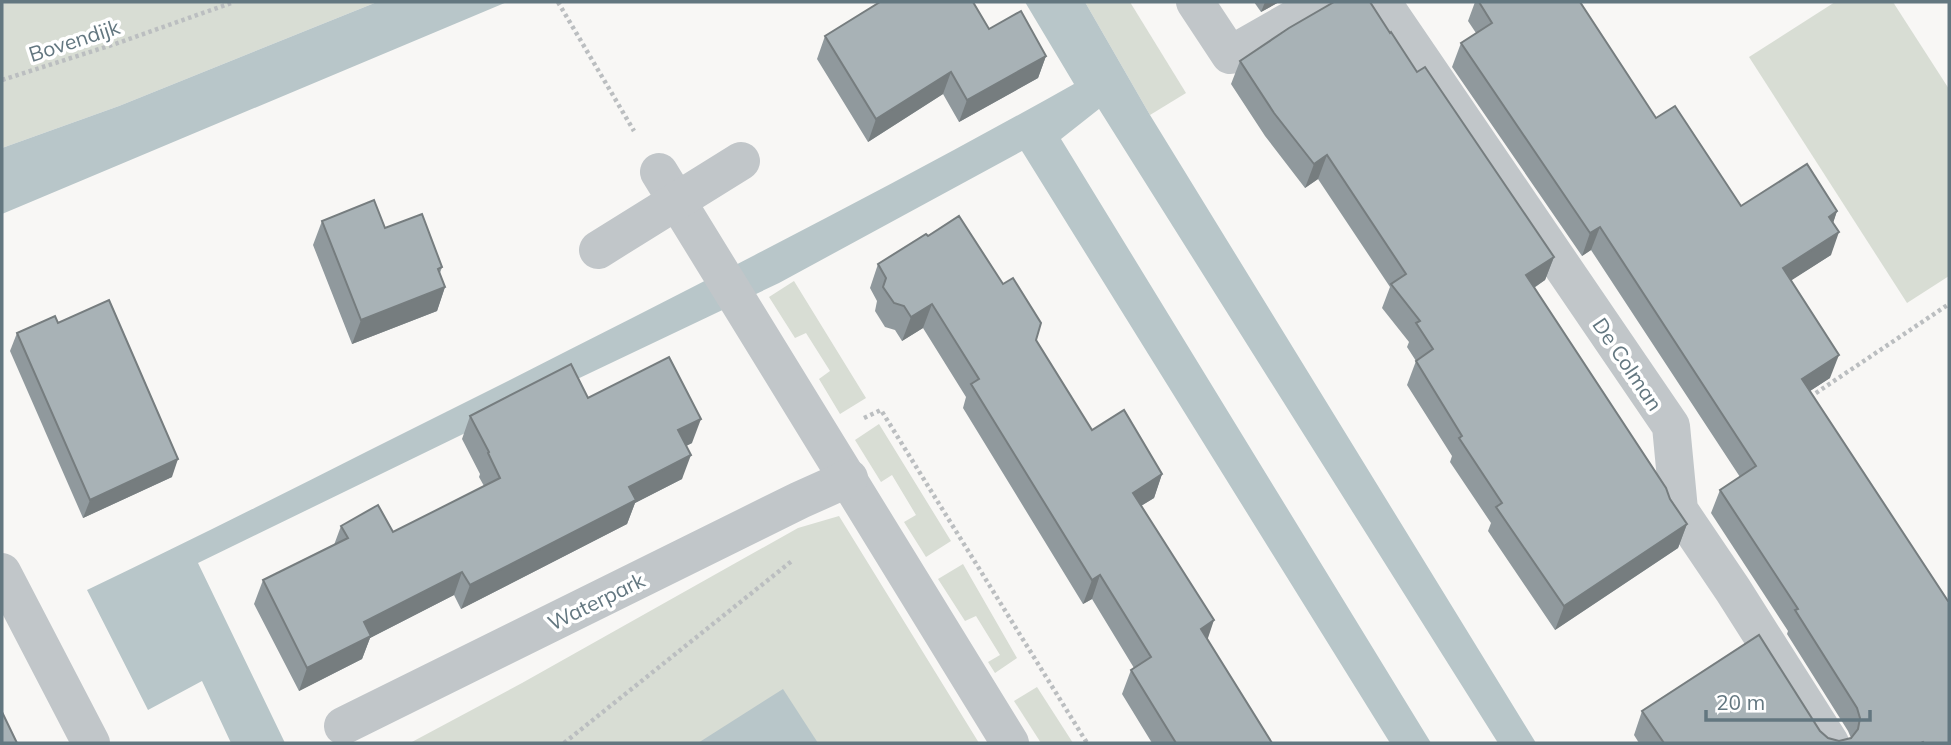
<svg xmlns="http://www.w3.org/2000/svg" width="1951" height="745" font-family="Mulish,sans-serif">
<rect width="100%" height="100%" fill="#f8f7f5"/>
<g fill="#d8ddd4">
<path d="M2,2H377L119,106L2,148Z"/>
<path d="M1085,2H1130L1186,93L1150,115Z"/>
<path d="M1835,2H1893L1949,89V276L1907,303L1749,57Z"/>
<path d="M794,281L866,398L840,414L819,379L830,371L806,333L795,338L769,297Z"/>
<path d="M879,424L951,541L926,557L904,522L916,515L892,475L881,482L855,440Z"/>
<path d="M839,516L979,743H410L522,683L798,528Z"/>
<path d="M963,564L1017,658L995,673L988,662L1000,655L976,616L965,621L938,579Z"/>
<path d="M1037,687L1073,743H1041L1014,701Z"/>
</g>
<g fill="#b8c6c9">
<path d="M377,2H507L2,214V148L119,106Z"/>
<path d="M1025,2H1085L1150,115L1536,743H1498L1099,109L1061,139L1431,743H1390L1022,151L779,283L529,402L198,563L285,743H231L202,681L148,710L87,590C221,526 353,458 486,392C684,292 881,192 1074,84Z"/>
<path d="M783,689L818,743H698Z"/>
</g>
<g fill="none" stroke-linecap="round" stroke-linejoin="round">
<g stroke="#bbbec0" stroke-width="4.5" stroke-dasharray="3.5 3.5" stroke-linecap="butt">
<path d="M558,2L634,131"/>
<path d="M2,80L115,44L234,2"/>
<path d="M1810,397L1949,304"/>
<path d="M864,418L881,410L1087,743"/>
<path d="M564,743L793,560"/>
</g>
<g stroke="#c1c6c9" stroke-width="38">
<path d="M1195,2L1230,55L1323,2"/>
<path d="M1382,2L1671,426L1679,510L1733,590L1830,743"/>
<path d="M659,172L1010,743"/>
<path d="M598,250L741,161"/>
<path d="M2,572L91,743"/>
<path d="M343,726L800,500L849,478"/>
</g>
</g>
<g fill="#90999d">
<path d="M1254,2H1279L1261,12Z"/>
<path d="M1475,2H1580L1656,118L1741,206L1837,211L1833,223L1831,255L1791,280L1830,378L1810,391L1949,743H1639L1634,735L1642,711L1820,731L1828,738L1839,741L1851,738L1848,731L1787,634L1788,631L1711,513L1720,490L1740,477L1591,250L1582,256L1452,67L1461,43L1476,33L1468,21Z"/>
<path d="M989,29L1046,56L1038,78L959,122L943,94L868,142L817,59L825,36Z"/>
<path d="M1390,33L1417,72L1554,257L1545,280L1534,288L1687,524L1678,548L1555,630L1488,531L1491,523L1450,462L1452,456L1407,385L1416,361L1407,347L1409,342L1382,308L1390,287L1318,179L1305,188L1265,136L1231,84L1240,61Z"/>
<path d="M322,221L385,228L442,267L440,273L445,287L437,311L352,344L313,245Z"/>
<path d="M928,236L1036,340L1092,430L1162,474L1154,498L1141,506L1207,640L1272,743H1152L1122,694L1131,670L1134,668L1092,599L1083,604L963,408L966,397L923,328L902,341L895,330L885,327L875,311L877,301L870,288L878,264Z"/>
<path d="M58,323L172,477L83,518L10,351L17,333Z"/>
<path d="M470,416L692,443L686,446L682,479L635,503L627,524L461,609L454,595L370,638L362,659L299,691L254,604L263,580L334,545L341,526L393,532L484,486L479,477L480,474L462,439Z"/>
</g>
<g fill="#767d7f">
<path d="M1265,2H1279L1261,12Z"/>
<path d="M1046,56L1038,78L959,122L967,100Z"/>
<path d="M951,72L943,94L868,142L876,119Z"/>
<path d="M1327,155L1318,179L1305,188L1314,164Z"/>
<path d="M1837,211L1829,235V217Z"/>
<path d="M1600,227L1591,250L1582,256L1590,233Z"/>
<path d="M1839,232L1831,255L1775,291L1783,268Z"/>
<path d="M1554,257L1545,280L1517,299L1526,275Z"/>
<path d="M445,287L437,311L352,344L361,320Z"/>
<path d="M932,304L923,328L902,341L911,317Z"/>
<path d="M1839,355L1830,378L1793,402L1802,379Z"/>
<path d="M701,419L692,443L670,454L678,430Z"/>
<path d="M691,455L682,479L635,503L627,524L461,609L470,585L629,487Z"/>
<path d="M178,459L172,477L83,518L90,500Z"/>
<path d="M1162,474L1154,498L1124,516L1133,493Z"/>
<path d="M1687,524L1678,548L1555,630L1564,606Z"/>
<path d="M462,572L454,595L370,638L362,659L299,691L307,668L364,622Z"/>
<path d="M1100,575L1092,599L1083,604L1092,580Z"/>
<path d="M1214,620L1206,644L1201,629Z"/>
</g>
<g fill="#a8b2b6" stroke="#767d7f" stroke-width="2">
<path d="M880,2H973L989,29L1021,11L1046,56L967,100L951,72L876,119L825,36Z"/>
<path d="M1334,2H1370L1390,33L1391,32L1417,72L1425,67L1554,257L1526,275L1666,488L1670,499L1687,524L1564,606L1496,507L1502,503L1459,438L1462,436L1416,361L1433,349L1416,323L1420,321L1391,284L1406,274L1327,155L1314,164L1274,113L1240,61L1289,28Z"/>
<path d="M1479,2H1580L1656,118L1675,106L1741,206L1807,164L1837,211L1829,217L1839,232L1783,268L1839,355L1802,379L1948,601H1949V743H1924L1923,742L1921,743H1664L1642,711L1759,635L1820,731L1828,738L1839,741L1851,738L1858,729L1860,718L1857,708L1795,610L1798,609L1720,490L1756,466L1600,227L1590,233L1461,43L1492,23Z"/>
<path d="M374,200L385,228L422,214L442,267L438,269L445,287L361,320L322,221Z"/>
<path d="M959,216L1003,284L1013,278L1041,323L1036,340L1092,430L1124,410L1162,474L1133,493L1214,620L1201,629L1272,743H1176L1131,670L1151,657L1100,575L1092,580L971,384L979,379L932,304L911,317L904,306L894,303L883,287L886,278L878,264L926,234L928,236Z"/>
<path d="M109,300L178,459L90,500L17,333L55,316L58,323Z"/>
<path d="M669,357L701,419L678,430L691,455L629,487L636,500L470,585L462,572L364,622L371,636L307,668L263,580L348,538L341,526L378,505L393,532L500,478L488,453L489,452L470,416L571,364L588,398Z"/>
<path d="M2,712L17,743H2Z"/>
</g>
<g text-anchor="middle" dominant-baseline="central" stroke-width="7" stroke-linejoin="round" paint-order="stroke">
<g font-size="21" fill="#637780" stroke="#fff">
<text transform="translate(74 40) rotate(-18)">Bovendijk</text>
<text transform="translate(1628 364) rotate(56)">De Colman</text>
<text transform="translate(596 601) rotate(-26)">Waterpark</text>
</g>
</g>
<rect width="1951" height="745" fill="none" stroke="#637780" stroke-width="7"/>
<path d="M1706 710v10h164v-10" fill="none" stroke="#637780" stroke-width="3.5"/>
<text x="1716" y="710" font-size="21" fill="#637780" stroke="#ffffff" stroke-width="5" paint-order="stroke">20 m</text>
</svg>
